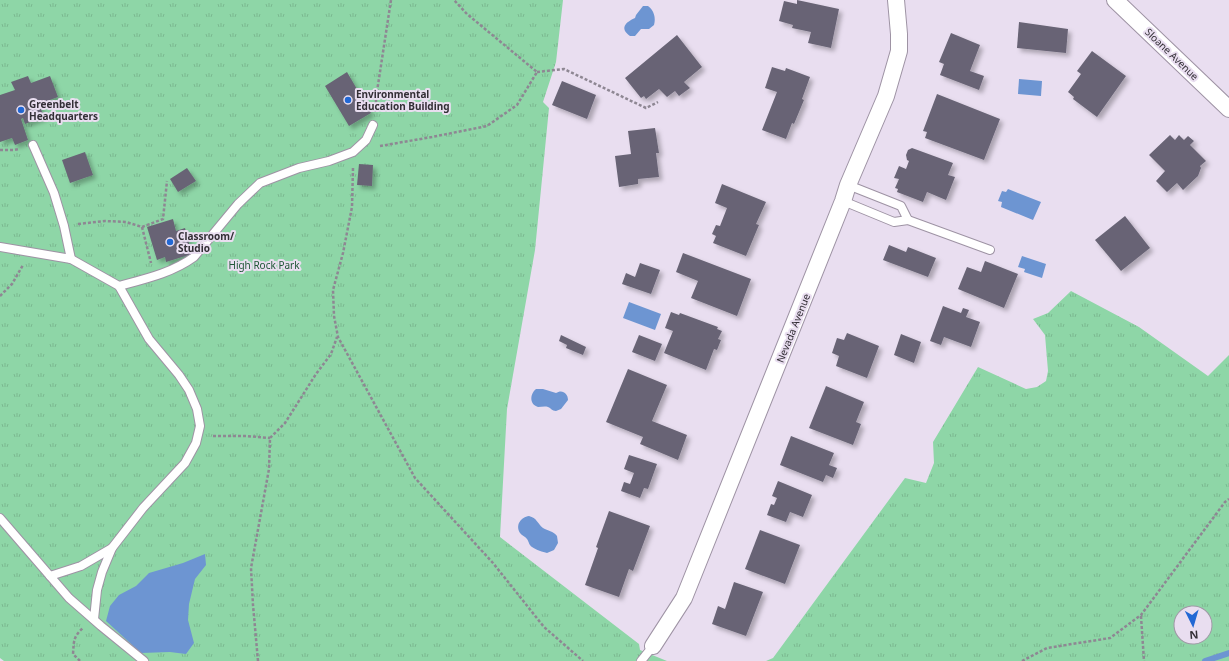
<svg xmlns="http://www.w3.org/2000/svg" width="1229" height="661" font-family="'Noto Sans',sans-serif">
<defs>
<pattern id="park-tufts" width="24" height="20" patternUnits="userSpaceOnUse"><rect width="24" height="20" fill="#8ed6a7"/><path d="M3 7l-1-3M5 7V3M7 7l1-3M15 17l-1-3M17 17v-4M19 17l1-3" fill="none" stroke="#7bb890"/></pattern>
<filter id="shadow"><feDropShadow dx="3.5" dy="3.5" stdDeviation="2" flood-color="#0004"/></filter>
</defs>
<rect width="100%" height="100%" fill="#e9def0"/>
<g fill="url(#park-tufts)" fill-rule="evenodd">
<path d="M0,0H563L556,62L543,102L549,108L535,250L507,409L500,537L639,644L640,650L667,661H4L0,658Z"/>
<path d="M1071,291L1139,327L1208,376L1229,355V661H766L773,658L905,478L926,483L934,463L933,442L978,367L1026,389L1037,387L1046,381L1048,371L1045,335L1033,319L1048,313ZM1181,613H1205V637H1181Z"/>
</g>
<g fill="#6d95d2">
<path d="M643,6H648C654,10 656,18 654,25L649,29H641L635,36H630C619,28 626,22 635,18L636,15Z"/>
<path d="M1019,79L1042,81L1041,96L1018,94Z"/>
<path d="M1008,189L1041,202L1033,220L1001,207L1002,202L998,201L1002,191L1006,192Z"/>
<path d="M1022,256L1046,264L1042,278L1024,272L1025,269L1018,267Z"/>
<path d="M629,302L661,314L655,330L623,318Z"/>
<path d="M536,389H543L556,393C562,389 568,393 568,400L561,409L556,411C552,411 551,408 548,407C545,406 541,407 538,407C529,404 530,394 536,389Z"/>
<path d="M529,516C537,518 537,523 543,528C548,531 553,531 557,536L558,543L554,550L547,553C543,552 536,550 532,547C529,545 529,542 527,539C525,536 522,536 520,533C515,525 521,517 529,516Z"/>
<path d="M205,554L206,565L195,579L189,604L188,620L194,643L186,654L170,652L141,653L106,621L110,606L119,595L136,586L149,573L183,563Z"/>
</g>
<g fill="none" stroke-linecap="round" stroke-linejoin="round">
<path stroke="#6d95d2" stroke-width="6" d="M1205,661L1229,653"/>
</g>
<g fill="#686475" filter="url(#shadow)">
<path d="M797,0L839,9L831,48L808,43L811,32L792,28L793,25L779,21L784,1L797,4Z"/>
<path d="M1019,22L1068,29L1066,53L1017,48Z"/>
<path d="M951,33L980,45L970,71L984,76L979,90L940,75L944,64L939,62Z"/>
<path d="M677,35L702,67L684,82L690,88L679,96L675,91L667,97L659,89L646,99L644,96L641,98L625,78Z"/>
<path d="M1092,51L1126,76L1097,117L1073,99L1074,97L1068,92L1081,74L1077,71Z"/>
<path d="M772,67L785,71L786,68L810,77L802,99L804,100L794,124L792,123L786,139L762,130L777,92L765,88Z"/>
<path d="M347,72L371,113L349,126L325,86Z"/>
<path d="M28,76L31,83L50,76L58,97L39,104L44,117L25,124L23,118L21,119L28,140L15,145L12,138L0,142V95L15,90L11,82Z"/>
<path d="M562,81L596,95L587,119L552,105Z"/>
<path d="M937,94L1000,119L984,160L925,138L927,132L923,131Z"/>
<path d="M655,128L659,153H656L659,177L638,179V184L619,187L615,156L631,154L628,131Z"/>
<path d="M1170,135L1175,140L1179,135L1184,140L1188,136L1194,141L1190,145L1206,161L1200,166L1201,168L1198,176L1183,190L1177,183L1167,192L1156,181L1165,171L1149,155Z"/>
<path d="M912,148L953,163L948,175L955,177L946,200L927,192L923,202L897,192L898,189L895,188L899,179L894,178L899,166L906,169L909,161L907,160L906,155L908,150Z"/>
<path d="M85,152L93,175L70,183L62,160Z"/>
<path d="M359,164L373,165L372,186L357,185Z"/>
<path d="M187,168L196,181L178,192L170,179Z"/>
<path d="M722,184L766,202L756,224L759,225L746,256L713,243L716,236L712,234L716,225L720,226L727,208L715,203Z"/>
<path d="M1125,216L1150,248L1121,271L1095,240Z"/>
<path d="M173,219L176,231L185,228L192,254L166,262L165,257L157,260L147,227Z"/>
<path d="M889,245L906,252L908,247L936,258L928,277L883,260Z"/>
<path d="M683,253L751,279L737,316L691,298L698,281L676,272Z"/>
<path d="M985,261L1018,274L1004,308L958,289L967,267L981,272Z"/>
<path d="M640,263L660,270L651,294L622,284L626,273L635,277Z"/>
<path d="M943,306L961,313L963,308L969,310L966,317L980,322L971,347L944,337L941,345L930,341Z"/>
<path d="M671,312L679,315L680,313L718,327L717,329L722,331L718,339L721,340L717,350L714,349L706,370L664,353L673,331L665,328Z"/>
<path d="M847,333L879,346L867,378L836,366L839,356L832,353L837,338L844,340Z"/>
<path d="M901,334L921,342L914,363L894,355Z"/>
<path d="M561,335L586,347L583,355L566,348L567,345L559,341Z"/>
<path d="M639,335L662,344L655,361L632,352Z"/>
<path d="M628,369L667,385L652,421L687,435L678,460L640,444L643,437L606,422Z"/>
<path d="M826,386L864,402L856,422L861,424L853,445L809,428Z"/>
<path d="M791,436L834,453L829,465L837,468L833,478L826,475L823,482L780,465Z"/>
<path d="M629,455L657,464L648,489L644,488L640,498L621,491L624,482L630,484L634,473L624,469Z"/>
<path d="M778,481L812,495L803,517L790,512L786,522L767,515L771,504L774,505L777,498L772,496Z"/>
<path d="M609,511L650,526L633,571L629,569L619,597L585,585L598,548L596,547Z"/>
<path d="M760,530L800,545L785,584L745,569Z"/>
<path d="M734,582L763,592L746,636L712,624L718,606L725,609Z"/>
</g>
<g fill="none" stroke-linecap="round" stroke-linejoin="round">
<defs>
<g id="service">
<path d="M33,145L54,193L64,226L71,259"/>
<path d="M848,185L901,206L908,220L990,250"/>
<path d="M843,201L894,222L908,220"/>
<path d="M0,247L71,259L119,286L149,339L179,375L189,390L197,409L200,426L196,443L185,463L143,508L112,548L102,572L97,590L94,619"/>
<path d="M119,286C145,279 172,273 194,257L238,204L260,183L299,168L329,161L353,152L366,140L373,125"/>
<path d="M0,518L69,598L101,626L144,661"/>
<path d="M50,576L81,566L112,548"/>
<path d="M641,661L653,646"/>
</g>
<g id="minor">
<path d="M1115,0L1229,109"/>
<path d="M653,646L684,598L843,201L848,185L886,96L899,51V34L896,0"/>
</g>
</defs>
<use href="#service" stroke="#9e93a4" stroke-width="10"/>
<use href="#minor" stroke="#9e93a4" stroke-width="18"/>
<g stroke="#8e8793" stroke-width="2.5" stroke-dasharray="3 2" stroke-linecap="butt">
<path d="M537,72L564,69L646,108L658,102"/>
<path d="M376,112V98L391,0"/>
<path d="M380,146L432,137L487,126L517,105L537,72L467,14L454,0"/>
<path d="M0,150H13L19,149"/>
<path d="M353,168L352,207L343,253L333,290L334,316L338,337L415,478L493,563L544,627L583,661"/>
<path d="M78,224L105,221L126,222L142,227L163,219L167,181"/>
<path d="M142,227L151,263"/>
<path d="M0,296L12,284L23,265"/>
<path d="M213,436H246L270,438"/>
<path d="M1141,616L1144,661"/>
<path d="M80,661L73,654C74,641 73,637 83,628"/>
<path d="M258,661L253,605L251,568L269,469L270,438L285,423L316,374L331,354L337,337"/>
<path d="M1022,661L1047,648L1110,638L1141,615L1225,502L1229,499"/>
</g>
<use href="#service" stroke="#fff" stroke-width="8"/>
<use href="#minor" stroke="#fff" stroke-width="16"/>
</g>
<g fill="#2268d4" stroke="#e9def0" stroke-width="1.5">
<circle cx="348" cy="100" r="4"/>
<circle cx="21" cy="110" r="4"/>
<circle cx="170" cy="242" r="4"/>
</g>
<g text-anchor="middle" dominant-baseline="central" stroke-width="4" stroke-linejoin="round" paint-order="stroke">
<g font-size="10" fill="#332f36" stroke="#e9def0">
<text transform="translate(1172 54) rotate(44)">Sloane Avenue</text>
<text transform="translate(793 328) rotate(-68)">Nevada Avenue</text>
</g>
<g font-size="10" font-weight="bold" fill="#332f36" stroke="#e9def0" text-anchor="start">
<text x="356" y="94">Environmental<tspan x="356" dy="12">Education Building</tspan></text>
<text x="29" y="104">Greenbelt<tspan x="29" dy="12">Headquarters</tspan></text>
<text x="178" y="236">Classroom/<tspan x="178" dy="12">Studio</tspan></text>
</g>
<g font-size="10" fill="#1f5737" stroke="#e9def0">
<text x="264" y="265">High Rock Park</text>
</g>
</g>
<g transform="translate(1193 625) rotate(175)"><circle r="19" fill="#e9def0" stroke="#a098a6"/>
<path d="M0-3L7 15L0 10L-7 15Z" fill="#2268d4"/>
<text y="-6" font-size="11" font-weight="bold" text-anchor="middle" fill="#332f36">N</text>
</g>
</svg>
